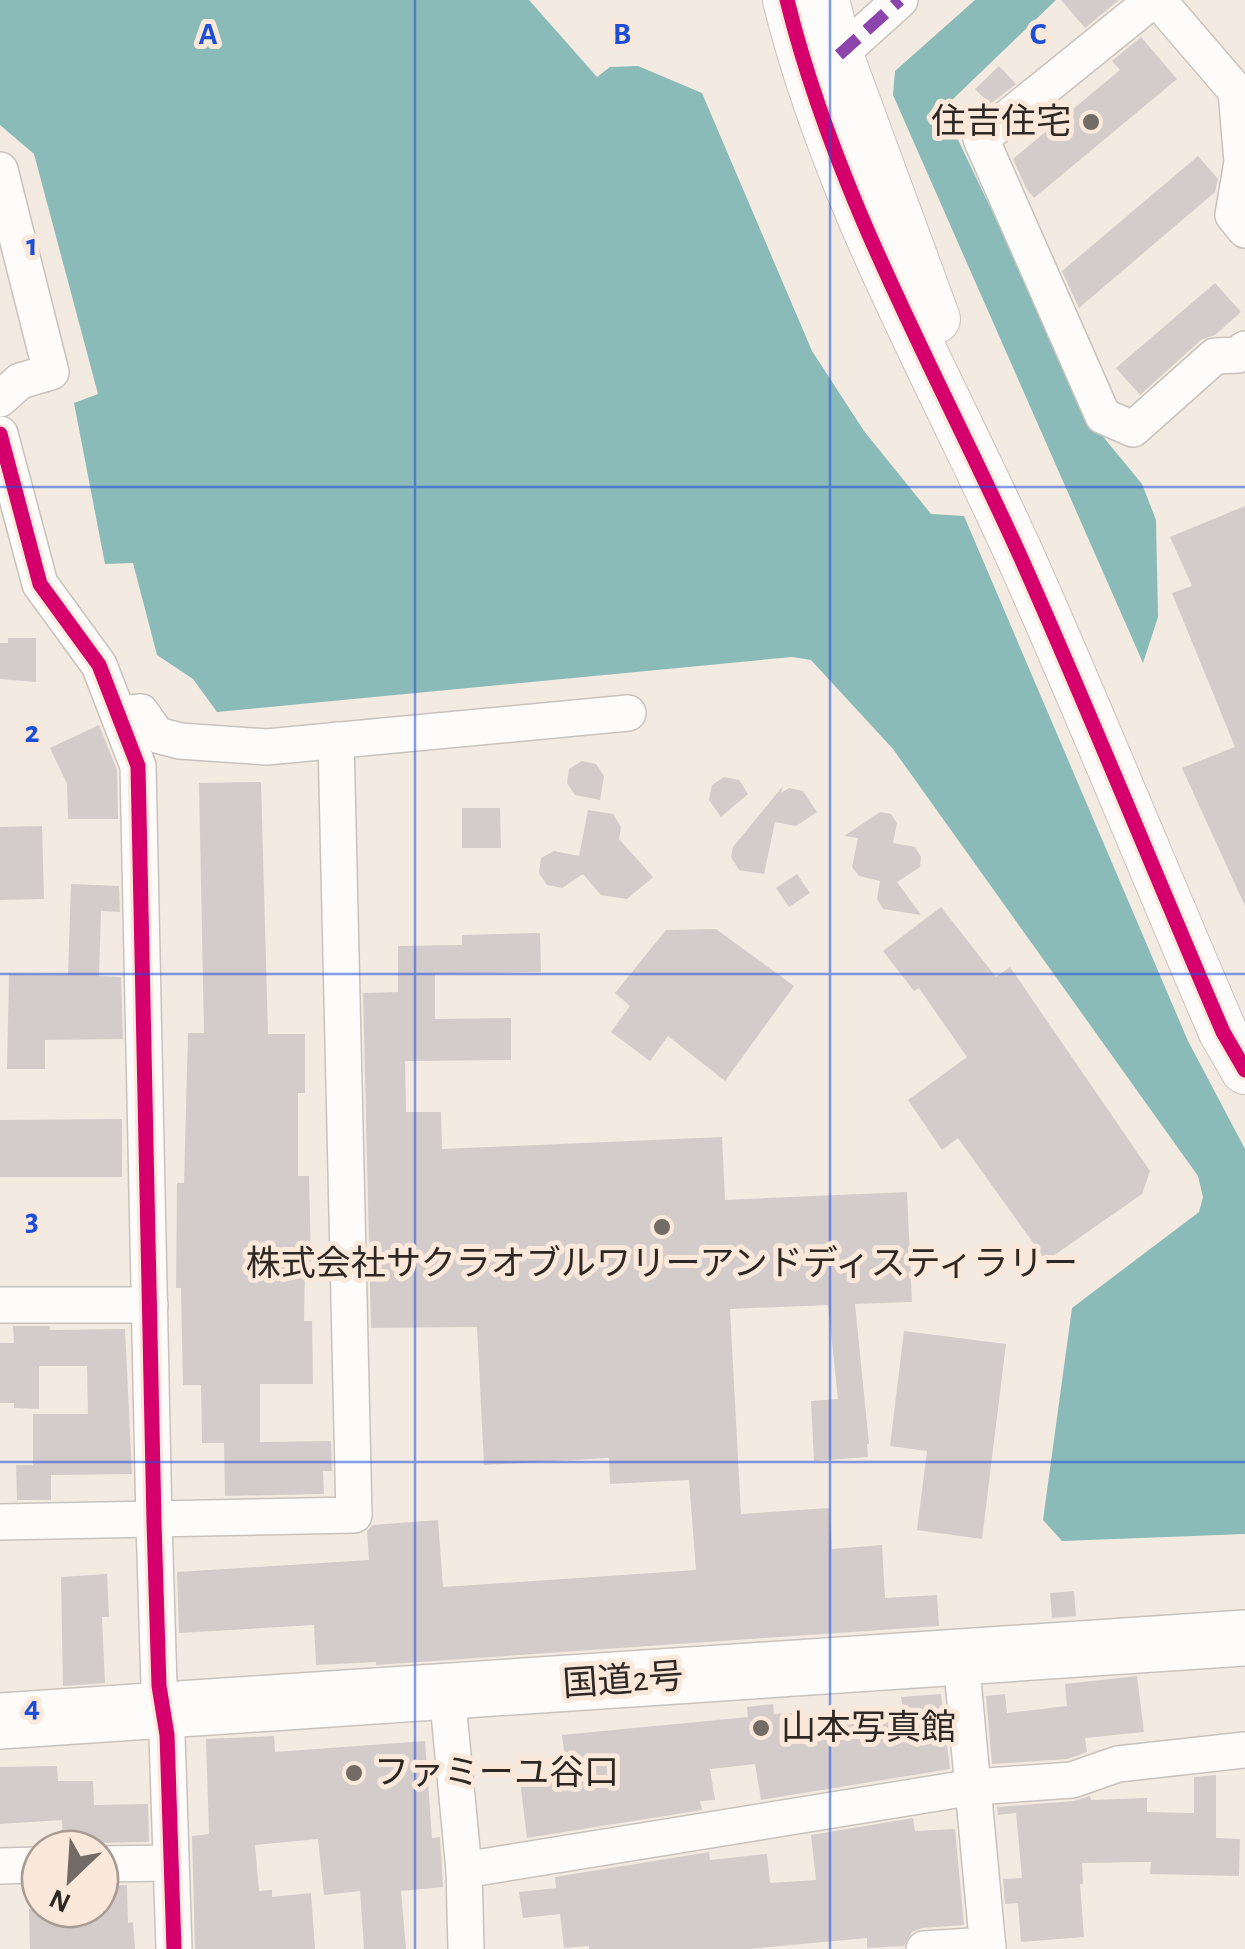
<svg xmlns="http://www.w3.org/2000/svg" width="1245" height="1949" font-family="'Alegreya Sans','Noto Sans JP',sans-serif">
<rect width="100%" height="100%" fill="#f3eae2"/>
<g fill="#8bbbb9">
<path d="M0,0H529L597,77L610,67L638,66L702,93L812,351L864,431L931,514L964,516L1188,1041L1245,1149V1534L1062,1541L1043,1520L1072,1308L1199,1212L1203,1197L1198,1176L893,749L811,660L792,657L217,712L193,679L157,655L133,563L105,564L74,403L98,394L34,154L0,125Z"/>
<path d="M975,0H1056L952,100L949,121L1096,428L1142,484L1156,520L1158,617L1143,663L893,95L895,71Z"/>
</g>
<g fill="#d4ccca">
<path d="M1061,0H1119L1085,28Z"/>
<path d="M1141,37L1177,79L1034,198L1026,188L1013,159L1120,70L1112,61Z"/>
<path d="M999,66L1016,84L990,104L975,89Z"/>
<path d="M1198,156L1218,179L1215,192L1079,308L1062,271Z"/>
<path d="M1215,283L1241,312L1215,335L1201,340L1140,395L1116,368Z"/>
<path d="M1245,506V906L1182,768L1235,747L1172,593L1192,586L1170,537Z"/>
<path d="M8,638H36V682L0,679V643H8Z"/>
<path d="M99,725L117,770L118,819H68L67,784L50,748Z"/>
<path d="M582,761L596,764L604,776L600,800L575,795L567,783L569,769Z"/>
<path d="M724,777L739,780L748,794L721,817L709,800L712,785Z"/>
<path d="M261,782L268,1034H305V1093H298V1176H309L311,1262H305L304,1321H312L313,1384H260V1442L331,1441L332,1471H323L324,1494L225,1496L224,1443H202L201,1385H183L181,1288H176L177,1183H184L188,1033H204L199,783Z"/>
<path d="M783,786L781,793L789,788L803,791L817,812L796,826L775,822L764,874L739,870L731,857L733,847Z"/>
<path d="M462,808H500L501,848H462Z"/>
<path d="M588,810L613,814L621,827L619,839L653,877L627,899L601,895L583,874L562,888L547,885L539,873L541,858L554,851L579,856Z"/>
<path d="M880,812L891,814L897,823L893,843L915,847L921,857L920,867L897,882L921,915L883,909L877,899L880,881L859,876L852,867L858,838L844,836Z"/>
<path d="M42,826L44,899L0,900V827Z"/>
<path d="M797,874L810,893L789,907L776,888Z"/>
<path d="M71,884L119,886L120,912L101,911L99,976L121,977L123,1039L45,1040V1069H7L9,974L68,975Z"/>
<path d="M941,907L996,977L1010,967L1150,1171L1142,1194L1046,1261L958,1138L942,1150L908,1100L967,1057L919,988L914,991L883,951Z"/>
<path d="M716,929L794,986L725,1081L668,1036L650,1061L611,1032L630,1006L615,993L666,930Z"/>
<path d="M540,933L541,972L435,974V1019L511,1018V1060L405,1061L406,1112H441L442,1149L722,1137L725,1200L907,1192L912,1302L855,1304L869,1444H867L868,1457L814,1461L811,1401L838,1399L828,1305L730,1309L741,1514L829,1508L832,1549L882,1545L885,1598L937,1595L939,1626L376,1665V1662L316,1665L314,1625L179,1633L177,1572L369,1560L367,1531L373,1525L438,1520L443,1587L696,1570L689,1480L610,1484L609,1458L484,1465L477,1327L371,1328L363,993L398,992V946L462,945V935Z"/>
<path d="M122,1119V1177H0V1120Z"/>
<path d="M13,1326H50V1330L125,1329L132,1474L51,1475V1500H17L16,1465H33V1414H88L87,1366H39V1409L14,1408V1403H0V1343H14Z"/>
<path d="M904,1331L1006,1344L982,1539L917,1530L927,1451L890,1446Z"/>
<path d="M107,1574L109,1617H102L105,1683L63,1686L61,1577Z"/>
<path d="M1074,1591L1076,1616L1052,1618L1050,1593Z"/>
<path d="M1137,1676L1144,1732L1085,1738L1087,1752L1068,1759L992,1764L986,1696L1005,1694L1007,1713L1067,1706L1065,1684Z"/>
<path d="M941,1694L950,1769L761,1800L755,1764L710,1769L715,1800L700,1801L702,1810L527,1838L520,1781L567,1776L562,1735L748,1717L747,1707L773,1704L774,1714L792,1713L795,1742L849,1737L846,1723L904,1715L901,1697Z"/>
<path d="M274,1736L275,1752L425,1741L432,1838L440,1837L443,1887L401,1891L406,1949H364L360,1891L324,1895L318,1839L255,1845L259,1891L272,1890V1897L311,1893L315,1949H195L192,1836L209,1834L206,1739Z"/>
<path d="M57,1766L58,1781H93L94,1805L148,1804L149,1842L100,1843L86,1849H63L62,1820L0,1824V1767Z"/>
<path d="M1216,1775V1838L1240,1839L1239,1876L1150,1874L1151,1862L1082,1863L1083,1884H1080L1084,1937L1021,1942L1018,1903L1005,1904L1003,1879L1022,1878L1016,1813L998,1815L997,1807L1074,1801L1090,1796L1091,1800L1147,1798V1812L1194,1813V1777Z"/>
<path d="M913,1818L915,1831L955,1829L964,1925L922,1928L912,1932L904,1946L867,1948V1938L750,1949H589V1946L564,1948L560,1914L523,1918L519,1892L556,1888L555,1877L709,1852L710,1860L767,1854L770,1883L816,1880L811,1835Z"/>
<path d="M100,1885H127L128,1923L133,1922L135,1949H30L29,1909H100Z"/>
</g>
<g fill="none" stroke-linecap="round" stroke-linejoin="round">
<defs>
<g id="street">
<path d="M1153,0L981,139L1103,416L1133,429L1215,356L1238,355L1245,349"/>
<path d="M1158,0L1236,91L1242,162L1233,215L1245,230"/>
<path d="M839,55L900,0"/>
<path d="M0,170L51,372L20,381L0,399"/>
<path d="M0,434L40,584L99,665L138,766L154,1522L159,1686L167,1735L174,1949"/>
<path d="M118,714L141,712L157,735L180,741L267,747L628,713"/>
<path d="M0,1305H150"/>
<path d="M0,1522L354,1515L336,740"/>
<path d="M961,1659L988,1949"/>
<path d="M447,1692L464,1870L466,1949"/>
<path d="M100,1864L170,1863"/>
<path d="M0,1866L40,1865"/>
<path d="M464,1870L974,1787L1072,1780L1118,1764L1245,1750"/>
<path d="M924,1949L988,1945"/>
</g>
<g id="secondary">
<path d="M787,0C836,198 938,374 1021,558C1091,715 1155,874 1223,1032L1245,1070"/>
<path d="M825,0L839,55L936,319"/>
</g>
<path id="highway" d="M0,1721L1245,1638"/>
</defs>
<use href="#street" stroke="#c9c2bc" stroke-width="38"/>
<use href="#secondary" stroke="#c9c2bc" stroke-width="50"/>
<use href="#highway" stroke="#c9c2bc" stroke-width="58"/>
<use href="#street" stroke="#fdfcfb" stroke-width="35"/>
<use href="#secondary" stroke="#fdfcfb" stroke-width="48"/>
<use href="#highway" stroke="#fdfcfb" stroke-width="55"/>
<path stroke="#8e44ad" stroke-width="12" stroke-dasharray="25 12" stroke-linecap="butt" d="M839,55L900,0"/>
<defs>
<g id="cycleway">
<path d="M787,0C836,198 938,374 1021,558C1091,715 1155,874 1223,1032L1245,1070"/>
<path d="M0,434L40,584L99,665L138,766L154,1522L159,1686L167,1735L174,1949"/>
</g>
</defs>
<use href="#cycleway" stroke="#fae9db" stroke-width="21"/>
<use href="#cycleway" stroke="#d6006c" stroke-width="15"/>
</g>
<path fill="none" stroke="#1d4ed8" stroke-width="2.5" stroke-opacity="0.55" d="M415,0V1949M830,0V1949M0,487H1245M0,974H1245M0,1462H1245"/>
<g fill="#736b65" stroke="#fae9db" stroke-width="4">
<circle cx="1091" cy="122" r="10"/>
<circle cx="662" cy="1227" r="10"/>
<circle cx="761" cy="1728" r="10"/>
<circle cx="354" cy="1773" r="10"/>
</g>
<g text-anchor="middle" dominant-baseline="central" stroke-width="10" stroke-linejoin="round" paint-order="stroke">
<g font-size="35" fill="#2e2722" stroke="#fae9db" text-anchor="start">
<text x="1071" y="122" text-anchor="end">住吉住宅</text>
<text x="662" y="1264" text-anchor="middle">株式会社サクラオブルワリーアンドディスティラリー</text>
<text x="781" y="1728">山本写真館</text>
<text x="374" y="1773">ファミーユ谷口</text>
</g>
<g font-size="35" fill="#2e2722" stroke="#fae9db">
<text transform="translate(623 1681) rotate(-4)">国道2号</text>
</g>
</g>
<g font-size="32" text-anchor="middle" font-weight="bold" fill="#1d4ed8" stroke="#fae9db" stroke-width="10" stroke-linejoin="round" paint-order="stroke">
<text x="208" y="44">A</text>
<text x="622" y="44">B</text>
<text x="1038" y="44">C</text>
<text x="32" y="255">1</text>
<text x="32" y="742">2</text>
<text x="32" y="1230">3</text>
<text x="32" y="1717">4</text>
</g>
<g transform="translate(70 1879) rotate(205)"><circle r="48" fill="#fae9db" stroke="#a89b91" stroke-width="2.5"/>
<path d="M0-8L18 38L0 25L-18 38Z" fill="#736b65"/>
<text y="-15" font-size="28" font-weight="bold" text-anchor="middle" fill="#2e2722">N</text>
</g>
</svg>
